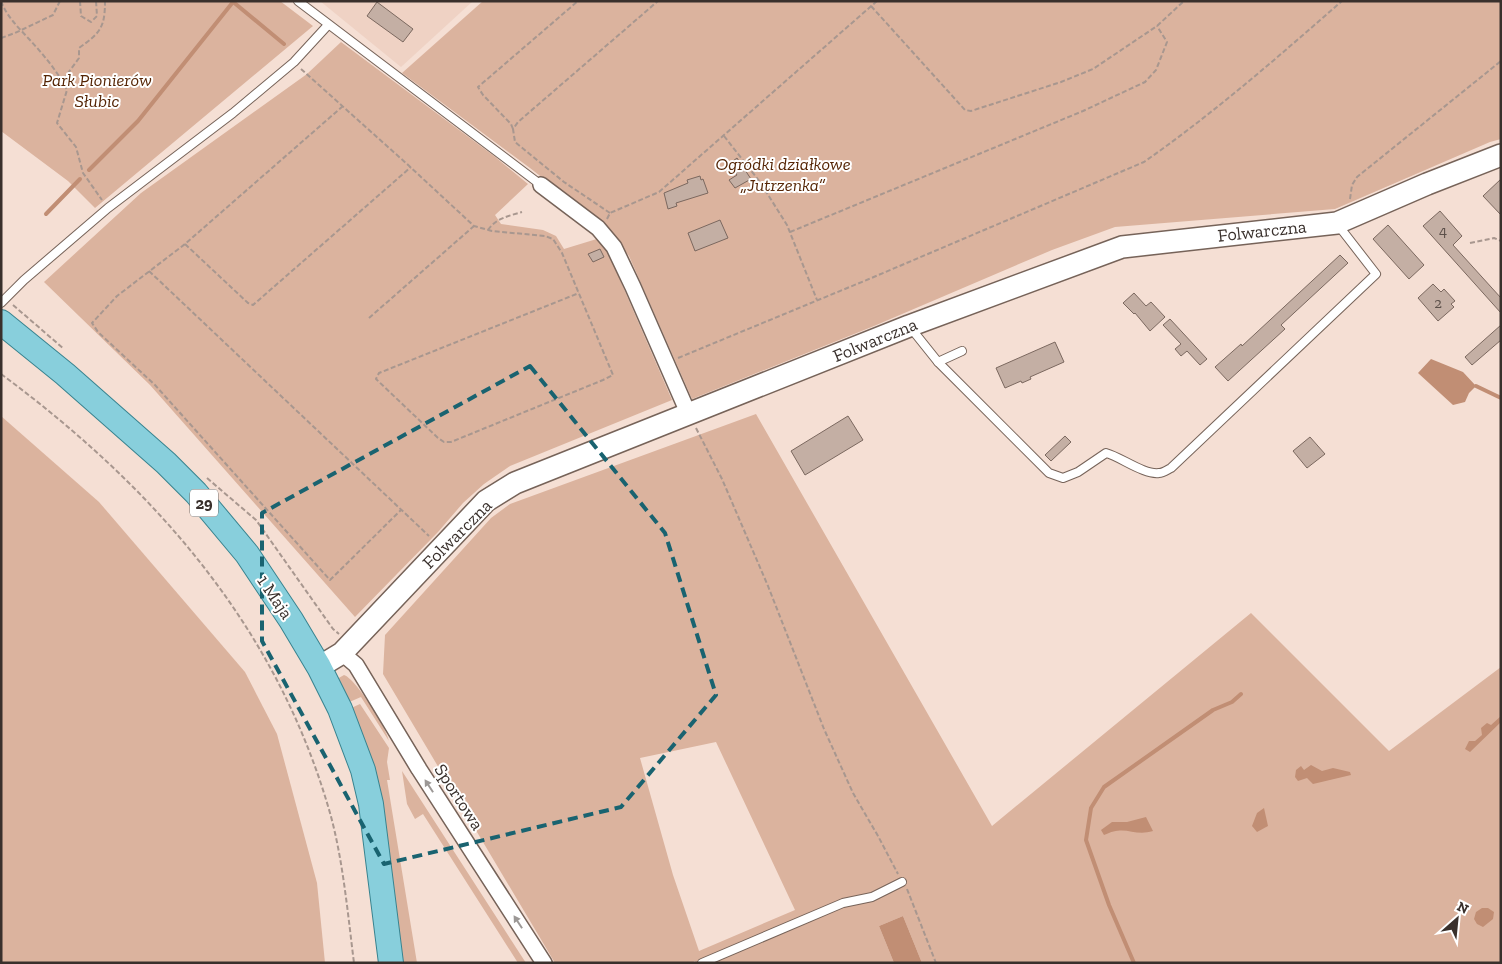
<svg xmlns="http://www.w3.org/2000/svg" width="1502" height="964" font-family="'Zilla Slab',serif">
<rect width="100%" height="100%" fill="#f5dfd4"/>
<path fill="#efd2c4" d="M320,1H473L401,67Z"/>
<g fill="#dbb39e" fill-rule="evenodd">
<path d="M1,1H280L313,26L95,208L68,181L1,131Z"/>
<path d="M483,1H1501V139L1490,142L1335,209L1115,227L1052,250L874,326L692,399L629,256L609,230L530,168L402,73Z"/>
<path d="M341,42L494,156L528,184L495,215L501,224L543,230L556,236L564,249L600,238L605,245L672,400L510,466L484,484L463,503L438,532L355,617L150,385L44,282L141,193L307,74Z"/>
<path d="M756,414L992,826L1251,613L1389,751L1501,667V963H922L903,916L879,926L894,963H696L695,961L692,963H555L383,674L385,635L491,518L510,504ZM716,742L795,910L699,951L673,875L640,758Z"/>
<path d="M1,416L99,502L245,672L277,734L317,883L325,963H1Z"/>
<path d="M344,675C355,678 387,728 389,741L361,697L347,703L337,679Z"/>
<path d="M360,704L389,748L387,762L390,780H387L417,963H397L349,709Z"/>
<path d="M402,771L526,963H518L423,814L415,819L407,804Z"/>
</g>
<g fill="#c18e74">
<path d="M1431,359L1463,372L1476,386L1469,393L1465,402L1453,405L1418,373Z"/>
<path d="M1501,716V722L1470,752L1465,749L1469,741H1475L1482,735L1481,728L1487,723L1491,725Z"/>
<path d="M1311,765L1322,771L1333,768L1350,772L1351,775L1313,784L1307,778L1298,781L1295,777L1296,770L1301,766L1304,770Z"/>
<path d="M1264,808L1268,826L1257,832L1252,826L1257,813Z"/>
<path d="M1146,817L1153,831C1133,837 1126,824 1104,835L1101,830L1112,822H1127Z"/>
<path d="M1482,908H1488L1494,912L1493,919L1483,927L1477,924L1474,919L1476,912Z"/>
<path d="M903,916L922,963H894L879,926Z"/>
</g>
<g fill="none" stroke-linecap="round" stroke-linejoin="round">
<g stroke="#c18e74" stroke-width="4">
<path d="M232,1L284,44"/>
<path d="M89,170L138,121L233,2"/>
<path d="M46,214L80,179"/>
<path d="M1476,386L1501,398"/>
<path d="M1134,963L1109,905L1086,840L1091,808L1104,787L1213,710L1232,702L1241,694"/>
</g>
</g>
<g fill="#c4afa4" stroke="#7b685f">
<path d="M377,2L413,29L403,42L367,16Z"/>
<path d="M737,158L751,179L735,188L729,180L737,175L729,164Z"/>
<path d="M700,176L701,180L703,179L708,193L676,203L677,206L668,209L664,193L688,183L687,180Z"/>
<path d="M1501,179V215L1483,196Z"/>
<path d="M1440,211L1462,236L1453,245L1501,298V313L1423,226Z"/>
<path d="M720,220L728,238L695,251L688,233Z"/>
<path d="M1388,225L1424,265L1409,279L1373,239Z"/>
<path d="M600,249L604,257L593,262L588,254Z"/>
<path d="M1340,255L1348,263L1281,325L1285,329L1228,381L1215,367L1241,344L1242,346Z"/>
<path d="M1433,284L1441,292L1444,289L1455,301L1451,304L1454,307L1438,321L1418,298Z"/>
<path d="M1134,293L1146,306L1151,302L1165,317L1150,331L1135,313L1134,314L1123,303Z"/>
<path d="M1170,319L1207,359L1200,365L1187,351L1181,356L1175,349L1181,344L1163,325Z"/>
<path d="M1501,325V340L1472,365L1465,357Z"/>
<path d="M1055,342L1064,362L1030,377L1031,379L1022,383L1021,381L1005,388L996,368Z"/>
<path d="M848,416L863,440L805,475L791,451Z"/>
<path d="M1065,436L1071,442L1051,461L1045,455Z"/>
<path d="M1310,437L1325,454L1307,468L1293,451Z"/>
</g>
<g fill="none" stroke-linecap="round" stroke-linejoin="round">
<defs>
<g id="lane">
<path d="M298,1L541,185"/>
<path d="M1,303L24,280L108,208L233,113L294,62L328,25"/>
<path d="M910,327L938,362L1049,473L1063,478L1078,472L1106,453C1121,457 1144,475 1159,473C1163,473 1167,470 1171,468L1376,274L1338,225"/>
<path d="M938,362L962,351"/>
<path d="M702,963L843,903L872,897L902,882"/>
</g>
<g id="street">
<path d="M541,185L598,228L614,247L633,287L689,415"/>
<path d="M342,653L356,665L419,769L544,963"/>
</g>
<path id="secondary" d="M319,667L342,653L486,501L515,483L909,326L1122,247L1337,223L1427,184L1501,155"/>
<path id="primary" d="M1,322L65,374L166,463L196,493L247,554L291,620L319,667L340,709L363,770L371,804L391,963"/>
</defs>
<use href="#lane" stroke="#766359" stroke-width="10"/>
<use href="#street" stroke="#766359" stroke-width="18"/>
<use href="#secondary" stroke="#766359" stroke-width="24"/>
<use href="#primary" stroke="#38838f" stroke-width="26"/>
<g stroke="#a8978f" stroke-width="2" stroke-dasharray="5 2.5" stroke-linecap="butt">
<path d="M1,1C7,17 18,27 29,39C43,54 58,72 67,90L57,123L76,147L83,173L102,200"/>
<path d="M80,1L81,16L91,22L97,16L96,1"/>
<path d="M871,6L965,110L971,111L1061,82L1093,69L1157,26L1184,1"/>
<path d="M1,38L15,33L53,15L60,1"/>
<path d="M301,69L407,164L474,226L492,231L545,236L553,239L562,253L613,375L603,380L451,442H444L438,438L376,379L379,373L579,293"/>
<path d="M63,80L79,58V48C100,33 105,28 105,1"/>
<path d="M343,106L185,244L117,296L92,323L98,332L155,385L330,580L401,510"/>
<path d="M513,129L511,124L483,95L478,87L578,1"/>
<path d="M724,136L760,182L787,225L817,300"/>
<path d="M1350,199L1352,185L1357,177L1501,61"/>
<path d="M610,213L564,182L515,142L513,129L518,122L658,1"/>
<path d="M607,219L610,213L659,192L877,1"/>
<path d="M488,230C496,218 509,216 522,212"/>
<path d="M790,232L1083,111L1145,82L1156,70L1167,42L1157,26"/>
<path d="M1470,243L1494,238L1501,241"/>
<path d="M185,244L248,303L253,305L411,167"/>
<path d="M149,271L429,536"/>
<path d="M13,305L64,349"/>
<path d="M369,318L474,226"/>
<path d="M678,358L869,279L1144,162C1214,113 1278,57 1342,1"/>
<path d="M1,374C155,488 277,627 330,813C343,859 348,916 354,963"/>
<path d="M696,428L722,479L768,586L824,729L853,793L878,836L898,874"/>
<path d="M207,478L256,520L333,629L339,634"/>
<path d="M907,889L936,963"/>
</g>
<use href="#lane" stroke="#fff" stroke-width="8"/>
<use href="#street" stroke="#fff" stroke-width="15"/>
<use href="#secondary" stroke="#fff" stroke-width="21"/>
<use href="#primary" stroke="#88cfdc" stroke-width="24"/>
</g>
<defs><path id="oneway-solid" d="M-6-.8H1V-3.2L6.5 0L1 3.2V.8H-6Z" transform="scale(1.25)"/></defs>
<g fill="#9c9896">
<use href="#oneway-solid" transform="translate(429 786) rotate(-123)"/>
<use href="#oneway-solid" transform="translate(518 922) rotate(-123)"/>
</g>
<path fill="none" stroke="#196370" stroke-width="4" stroke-dasharray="10 6" stroke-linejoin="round" d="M530,366L665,533L716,695L621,807L384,864L262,641V513Z"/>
<g text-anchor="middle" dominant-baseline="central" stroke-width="4" stroke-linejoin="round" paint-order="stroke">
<g font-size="15" fill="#5c504a">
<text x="1443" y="231">4</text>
<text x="1438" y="303">2</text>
</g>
<rect fill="#fff" stroke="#746e6b" stroke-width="1" x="190" y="489.5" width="28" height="27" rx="4"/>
<g font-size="16" font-weight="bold" fill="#39302c">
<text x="204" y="503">29</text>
</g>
<g font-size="18" font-style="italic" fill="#552505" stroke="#fff">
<text x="97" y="80">Park Pionierów<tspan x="97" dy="21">Słubic</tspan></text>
<text x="783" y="164">Ogródki działkowe<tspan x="783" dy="21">„Jutrzenka”</tspan></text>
</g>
<g font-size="18" fill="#39302c" stroke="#fff">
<text transform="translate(1262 231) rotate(-6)">Folwarczna</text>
<text transform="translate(875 340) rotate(-22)">Folwarczna</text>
<text transform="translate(457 534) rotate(-45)">Folwarczna</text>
<text transform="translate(275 597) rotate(56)">1 Maja</text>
<text transform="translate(459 797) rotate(57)">Sportowa</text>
</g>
</g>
<rect width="1502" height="964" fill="none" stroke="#39302c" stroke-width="5"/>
<g transform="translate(1457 919) rotate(27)" stroke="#ffffff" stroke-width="4" paint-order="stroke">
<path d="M0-4L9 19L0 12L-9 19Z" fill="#39302c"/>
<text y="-8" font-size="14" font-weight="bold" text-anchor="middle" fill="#39302c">N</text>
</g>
</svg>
